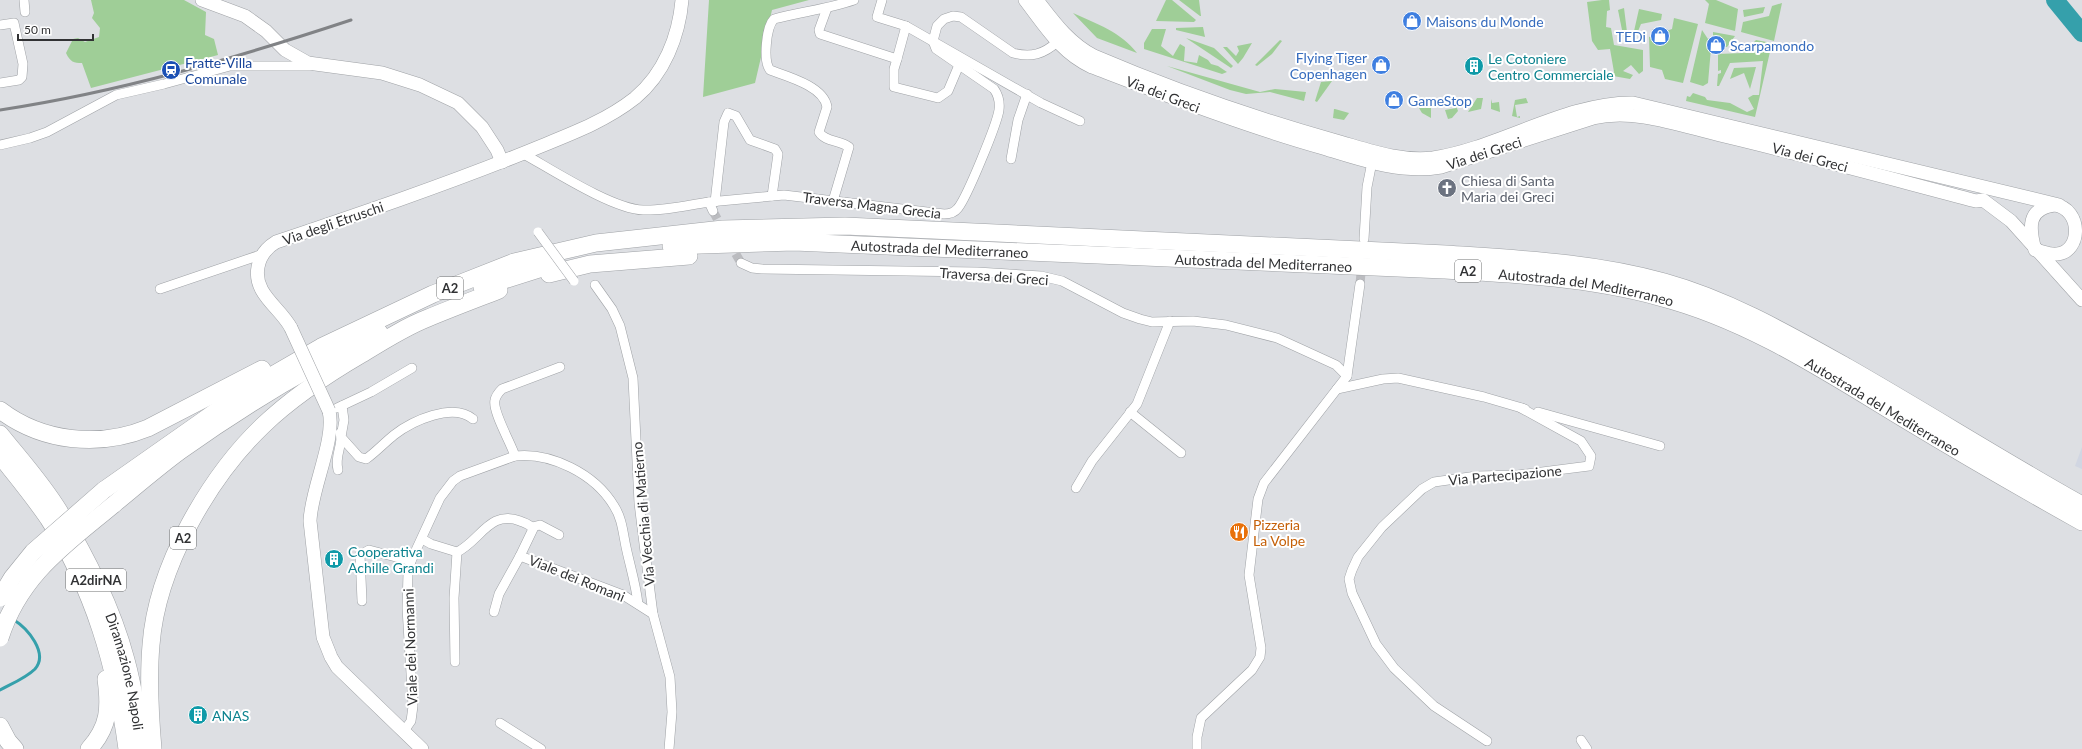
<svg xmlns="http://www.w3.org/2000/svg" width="2082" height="749" font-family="Lato,sans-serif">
<rect width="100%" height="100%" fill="#dddfe3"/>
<path fill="#d1d6e2" d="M2082,447V469L2075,466Z"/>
<g fill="#9fce97">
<path d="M91,0H184L206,12L205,35L214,39L218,55L91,88L82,63C74,63 70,62 66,53L73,39L78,38L85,42L99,37L100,28L92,18L94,13Z"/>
<path d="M709,0H809L772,10L755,83L703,97Z"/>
<path d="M1166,0H1172L1196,20L1194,22L1156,21Z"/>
<path d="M1179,0H1199L1201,16H1200Z"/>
<path d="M1602,0H1609L1610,10L1607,11L1606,27L1611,28L1614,45L1643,50V71L1639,74L1631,65L1623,71L1633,75L1630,79L1613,76L1599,79L1598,74L1614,72L1610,49L1598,50L1592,41L1587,2Z"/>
<path d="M1705,0H1716L1738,9L1735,31L1705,23L1709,4Z"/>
<path d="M1782,3L1774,41L1741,32L1743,22L1769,16L1772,6Z"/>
<path d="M1765,7L1763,13L1744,17L1743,10Z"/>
<path d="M1624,8L1628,40L1623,35L1618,10Z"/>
<path d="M1639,9L1662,14L1661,20L1641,24L1634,41L1632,40Z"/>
<path d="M1073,13C1097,24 1121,32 1137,53L1097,38Z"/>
<path d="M1674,18L1698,24L1683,83L1665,79L1662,70L1650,67L1649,37L1672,29Z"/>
<path d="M1203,27L1205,37L1176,30V28Z"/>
<path d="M1152,29H1166L1161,46L1173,56L1180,44L1185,47L1184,61L1197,63L1199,55L1208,60L1211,64L1218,66L1227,72L1222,74L1144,49V43Z"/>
<path d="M1702,30L1710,42H1722V39L1713,36V32L1735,36L1727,47L1711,48L1708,83L1703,86L1690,82Z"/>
<path d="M1186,38L1214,48L1233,66L1231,68Z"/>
<path d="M1280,40L1282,41L1272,54L1257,66L1255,65Z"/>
<path d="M1756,40L1772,43L1755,117L1686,101L1687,96L1690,97L1693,93L1705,97L1707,100L1730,103L1747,112L1754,109L1748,98L1753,95H1759L1763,61L1730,63L1719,86H1717L1718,74L1721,73V70L1718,71V54L1743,53Z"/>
<path d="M1252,43L1243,58L1238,64L1223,47H1227L1236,56L1239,51L1237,46Z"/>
<path d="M1167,66L1260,92L1275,89L1306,92L1304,101L1270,92L1246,94L1230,90Z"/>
<path d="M1756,67L1750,89L1744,73L1730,79L1734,68Z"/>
<path d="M1332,81L1317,102L1315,101L1321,82Z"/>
<path d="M1477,98H1483L1481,109L1468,112Z"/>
<path d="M1526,98L1528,103L1515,105L1517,117L1520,116V118L1512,116L1515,100Z"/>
<path d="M1491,99L1492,103L1499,102L1500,112L1491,109Z"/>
<path d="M1454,100L1458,111L1452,118L1448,119L1445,110L1456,108Z"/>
<path d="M1431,105V118L1422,113L1419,108Z"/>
<path d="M1334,109H1335L1349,113L1344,120L1333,118Z"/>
</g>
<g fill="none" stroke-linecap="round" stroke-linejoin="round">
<path stroke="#35a0ab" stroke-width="3" d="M0,690C11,684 26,678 35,669C49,653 27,628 14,620"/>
<path stroke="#35a0ab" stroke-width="18" d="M2055,0L2082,33"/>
<g stroke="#bbbcc0" stroke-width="9" stroke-dasharray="9 4.5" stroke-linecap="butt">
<path d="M713,211L723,230"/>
<path d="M729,242L741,263"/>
<path d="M1360,284L1362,262"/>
</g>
<defs>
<g id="street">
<path d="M24,0L25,12"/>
<path d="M882,0L877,17L906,26L1041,103L1080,121"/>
<path d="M827,8L819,30L820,34L897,59L906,26"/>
<path d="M0,25L14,23L23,64L22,77L19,80L0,83"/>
<path d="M897,59L894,69V87L938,98L948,91L959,65"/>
<path d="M0,145L30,138L47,132L116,95L164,84L230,66H310"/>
<path d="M522,153C551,169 612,209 643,210C664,211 688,205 709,202L713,211"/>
<path d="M1011,159L1018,120L1027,94"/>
<path d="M833,201L849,147C840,140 825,142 819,132L827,107C824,86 786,76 770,70C763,61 766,27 774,19C800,12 828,9 854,0"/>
<path d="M709,202L784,195L944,214C950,214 955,212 958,208C967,197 997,124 999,110C1000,102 999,96 994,89L936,49L933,41L937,26L944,19L953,16L961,17L1013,53C1031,58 1044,54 1057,42"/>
<path d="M715,202L724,122L728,113L736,116L750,140L775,149L778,154L772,196"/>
<path d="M1364,239L1367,187L1372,162"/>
<path d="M741,263L752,268L762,269L977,272L1041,276L1062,281L1123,313L1140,319L1152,322L1193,321L1226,325L1277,338L1336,365L1347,376"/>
<path d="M595,285L612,309L620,326L633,378L639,503L645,552L653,614L670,677L672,712L669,749"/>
<path d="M160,289L263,254"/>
<path d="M1337,389L1383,379L1398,378L1484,397L1525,409"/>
<path d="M342,406L344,420L341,437L359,457L366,459C376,452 384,443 394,435C412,421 453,402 473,419"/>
<path d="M337,408L371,392L412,368"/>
<path d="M1130,412L1181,453"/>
<path d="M1538,412L1660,446"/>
<path d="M515,456C511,443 492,411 495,400C496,395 499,392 502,389L560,367"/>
<path d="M338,470C334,455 344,444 340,433"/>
<path d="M1076,488L1092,461L1137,404L1170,321"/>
<path d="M532,527L540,525L559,535"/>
<path d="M422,539L431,544L457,552C480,541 490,509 520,521C525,523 530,524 533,529L520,556L623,595L653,614"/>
<path d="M362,601L360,555L369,550L411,561"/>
<path d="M494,612L499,594L520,556"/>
<path d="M455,662L454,598L457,552"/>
<path d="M500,723L541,749"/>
<path d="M404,731L411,721L413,706L407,608L408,573L411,561L440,498L453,481L460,476L515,456C551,452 595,474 614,506C622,518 623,533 626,547C630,566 636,585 638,604"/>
<path d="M1581,740L1587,749"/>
<path d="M1487,741L1434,706L1394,668L1376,644L1352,593L1349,579L1352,570L1358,557L1382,527L1422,489L1434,482L1477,476L1518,475L1589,466L1591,456L1581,441L1521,408"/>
<path d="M1197,749V737L1201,718L1252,670L1260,657L1261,648L1249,575L1258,499L1264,483L1347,376L1360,284"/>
</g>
<g id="secondary">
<path d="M202,0L245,16L266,31L285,50L308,63L382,73L420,85L458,103L482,127L497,150L502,162"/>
<path d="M1025,0C1045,26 1061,53 1092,67C1168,96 1245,126 1323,148C1362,160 1401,174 1441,167L1593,118C1636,108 1681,126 1724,136C1808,156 1892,179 1976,201L1983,200L2011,221L2082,300"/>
<path d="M1037,0C1054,22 1069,43 1094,56C1171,89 1252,117 1333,140C1366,149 1399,162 1433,158C1499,148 1567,102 1633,103L2059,205"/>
<path d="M2055,205C2082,209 2082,252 2057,254C2049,255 2042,251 2035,250C2029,228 2027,208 2055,205Z"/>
<path d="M291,328C280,307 253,294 258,267C260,256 266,248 276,242C359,214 442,186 524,153C562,137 602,124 635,98C664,74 679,36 682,0"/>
<path d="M329,411C336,439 311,489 310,521L323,637L331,657L337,667L422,749"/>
</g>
<g id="highway">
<path id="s1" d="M671,246L794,242L1444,270C1516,274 1589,278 1659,297C1749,320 1828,373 1906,420C1964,455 2023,489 2082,522"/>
<path d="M549,274L590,264L689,256"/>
<path d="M482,287L552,265"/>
<path d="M0,410C42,442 99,448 148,428L262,369"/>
<path id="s2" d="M0,434C20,459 42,483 59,511C86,557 112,607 126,660C134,689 138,719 142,749"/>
<path d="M0,455C16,476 33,496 48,518C94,589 116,666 127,749"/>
<path d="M104,490L245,391L321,347L433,294L514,262L596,243L723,229L845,226L1446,254C1519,259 1593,262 1664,282C1729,300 1788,334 1847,367C1926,412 2003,461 2082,505"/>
<path d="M113,505C135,487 157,468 180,451C243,406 310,366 379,332"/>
<path d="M0,726L8,741L15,749"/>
<path d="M89,749C109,727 110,708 106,679"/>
<path d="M153,749C150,714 148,679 151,645C154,603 170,561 189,525C233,443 283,400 362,354C383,341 405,327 428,318C452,308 476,299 499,290"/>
</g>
</defs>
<use href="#street" stroke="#9fa2a6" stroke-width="10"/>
<use href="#secondary" stroke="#9fa2a6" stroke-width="14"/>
<use href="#highway" stroke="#9fa2a6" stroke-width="18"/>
<use href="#street" stroke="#fff" stroke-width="9"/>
<use href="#secondary" stroke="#fff" stroke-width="13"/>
<use href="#highway" stroke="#fff" stroke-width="17"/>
<path stroke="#818386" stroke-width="3" d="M0,110C119,92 236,58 351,20"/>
<defs>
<path id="street-bridge" d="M538,232L574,281"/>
<path id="secondary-bridge" d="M291,328L329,411"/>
<g id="highway-bridge">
<path d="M0,598L12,578L33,552L104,490"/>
<path d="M0,638C20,575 65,545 113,505"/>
</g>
</defs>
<use href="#street-bridge" stroke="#9fa2a6" stroke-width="10" stroke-linecap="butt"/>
<use href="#secondary-bridge" stroke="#9fa2a6" stroke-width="14" stroke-linecap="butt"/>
<use href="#highway-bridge" stroke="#9fa2a6" stroke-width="18" stroke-linecap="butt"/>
<use href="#street-bridge" stroke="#fff" stroke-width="9"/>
<use href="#secondary-bridge" stroke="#fff" stroke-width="13"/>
<use href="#highway-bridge" stroke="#fff" stroke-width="17"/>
</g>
<defs>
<symbol id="shop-disc" viewBox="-11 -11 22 22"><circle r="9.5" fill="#3f7fe0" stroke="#fff"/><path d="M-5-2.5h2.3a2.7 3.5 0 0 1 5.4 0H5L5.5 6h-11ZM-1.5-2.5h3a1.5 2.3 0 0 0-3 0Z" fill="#fff"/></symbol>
<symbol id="building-disc" viewBox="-11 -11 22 22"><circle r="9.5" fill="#0f9aa8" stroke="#fff"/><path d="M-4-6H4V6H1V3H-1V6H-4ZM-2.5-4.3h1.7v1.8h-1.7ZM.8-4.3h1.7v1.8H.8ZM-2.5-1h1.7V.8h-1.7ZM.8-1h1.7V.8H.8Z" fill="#fff"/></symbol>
<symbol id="station-disc" viewBox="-11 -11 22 22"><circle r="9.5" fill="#1a4fb4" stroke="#fff"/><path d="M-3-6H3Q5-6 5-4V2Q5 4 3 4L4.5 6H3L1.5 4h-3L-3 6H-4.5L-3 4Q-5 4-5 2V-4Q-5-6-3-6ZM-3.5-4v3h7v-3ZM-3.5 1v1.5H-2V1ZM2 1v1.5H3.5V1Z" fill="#fff"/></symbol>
<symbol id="church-disc" viewBox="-11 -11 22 22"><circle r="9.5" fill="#6b7280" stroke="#fff"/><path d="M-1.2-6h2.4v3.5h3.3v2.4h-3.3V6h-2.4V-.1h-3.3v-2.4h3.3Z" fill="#fff"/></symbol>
<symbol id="restaurant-disc" viewBox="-11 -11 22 22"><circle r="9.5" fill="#e8710a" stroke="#fff"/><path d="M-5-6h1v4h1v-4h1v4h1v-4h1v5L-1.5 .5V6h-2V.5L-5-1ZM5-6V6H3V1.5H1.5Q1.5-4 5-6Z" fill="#fff"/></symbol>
</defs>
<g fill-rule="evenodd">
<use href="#shop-disc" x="1401" y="10" width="22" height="22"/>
<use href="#shop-disc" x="1649" y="25" width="22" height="22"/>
<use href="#shop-disc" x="1705" y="34" width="22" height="22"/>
<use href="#shop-disc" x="1370" y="54" width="22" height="22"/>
<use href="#building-disc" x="1463" y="55" width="22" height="22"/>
<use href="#station-disc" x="160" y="59" width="22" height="22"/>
<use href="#shop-disc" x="1383" y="89" width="22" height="22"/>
<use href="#church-disc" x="1436" y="177" width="22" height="22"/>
<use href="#restaurant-disc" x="1228" y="521" width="22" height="22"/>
<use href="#building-disc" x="323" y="548" width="22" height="22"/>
<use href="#building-disc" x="187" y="704" width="22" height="22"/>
</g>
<g text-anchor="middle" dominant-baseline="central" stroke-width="4" stroke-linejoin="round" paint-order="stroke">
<g fill="#fff" stroke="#6f7071" stroke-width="1">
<rect x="1455" y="260" width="26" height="22" rx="3"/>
<rect x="437" y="277" width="26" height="22" rx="3"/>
<rect x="170" y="527" width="26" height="22" rx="3"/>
<rect x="66" y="569" width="60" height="22" rx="3"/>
</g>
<g font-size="13" font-weight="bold" fill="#313234">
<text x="1468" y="271">A2</text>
<text x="450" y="288">A2</text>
<text x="183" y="538">A2</text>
<text x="96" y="580">A2dirNA</text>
</g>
<g font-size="14" fill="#366cbe" stroke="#fff" text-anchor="start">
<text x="1426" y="21">Maisons du Monde</text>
<text x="1646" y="36" text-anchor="end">TEDi</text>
<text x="1730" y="45">Scarpamondo</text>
<text x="1367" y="57" text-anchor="end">Flying Tiger<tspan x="1367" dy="16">Copenhagen</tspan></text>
<text x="1408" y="100">GameStop</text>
</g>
<g font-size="14" fill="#0d838f" stroke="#fff" text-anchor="start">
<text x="1488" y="58">Le Cotoniere<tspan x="1488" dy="16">Centro Commerciale</tspan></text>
<text x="348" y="551">Cooperativa<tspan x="348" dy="16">Achille Grandi</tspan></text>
<text x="212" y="715">ANAS</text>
</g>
<g font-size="14" fill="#164399" stroke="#fff" text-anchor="start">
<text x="185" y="62">Fratte-Villa<tspan x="185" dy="16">Comunale</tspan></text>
</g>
<g font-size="14" fill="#313234" stroke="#fff">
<text transform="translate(1163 94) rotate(21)">Via dei Greci</text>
<text transform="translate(1484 153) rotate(-18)">Via dei Greci</text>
<text transform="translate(1810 157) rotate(15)">Via dei Greci</text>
<text transform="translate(872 205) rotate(7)">Traversa Magna Grecia</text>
<text transform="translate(333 223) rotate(-19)">Via degli Etruschi</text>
<text stroke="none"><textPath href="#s1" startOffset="269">Autostrada del Mediterraneo</textPath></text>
<text stroke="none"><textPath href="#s1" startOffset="593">Autostrada del Mediterraneo</textPath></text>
<text transform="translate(994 276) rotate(4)">Traversa dei Greci</text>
<text stroke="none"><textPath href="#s1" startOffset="917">Autostrada del Mediterraneo</textPath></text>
<text stroke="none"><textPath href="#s1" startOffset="1241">Autostrada del Mediterraneo</textPath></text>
<text transform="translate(1505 475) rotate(-5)">Via Partecipazione</text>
<text transform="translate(643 514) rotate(-95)">Via Vecchia di Matierno</text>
<text transform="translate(577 578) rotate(22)">Viale dei Romani</text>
<text transform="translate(410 647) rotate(-92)">Viale dei Normanni</text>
<text stroke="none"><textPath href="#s2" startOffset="272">Diramazione Napoli</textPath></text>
</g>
<g font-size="14" fill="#5b616d" stroke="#fff" text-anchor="start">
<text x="1461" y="180">Chiesa di Santa<tspan x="1461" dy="16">Maria dei Greci</tspan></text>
</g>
<g font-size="14" fill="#c56008" stroke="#fff" text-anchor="start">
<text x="1253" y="524">Pizzeria<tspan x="1253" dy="16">La Volpe</tspan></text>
</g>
</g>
<path d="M18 34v6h75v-6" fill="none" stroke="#313234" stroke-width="2"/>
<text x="24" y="34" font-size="12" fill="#313234" stroke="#ffffff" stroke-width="3" paint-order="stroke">50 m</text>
</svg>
